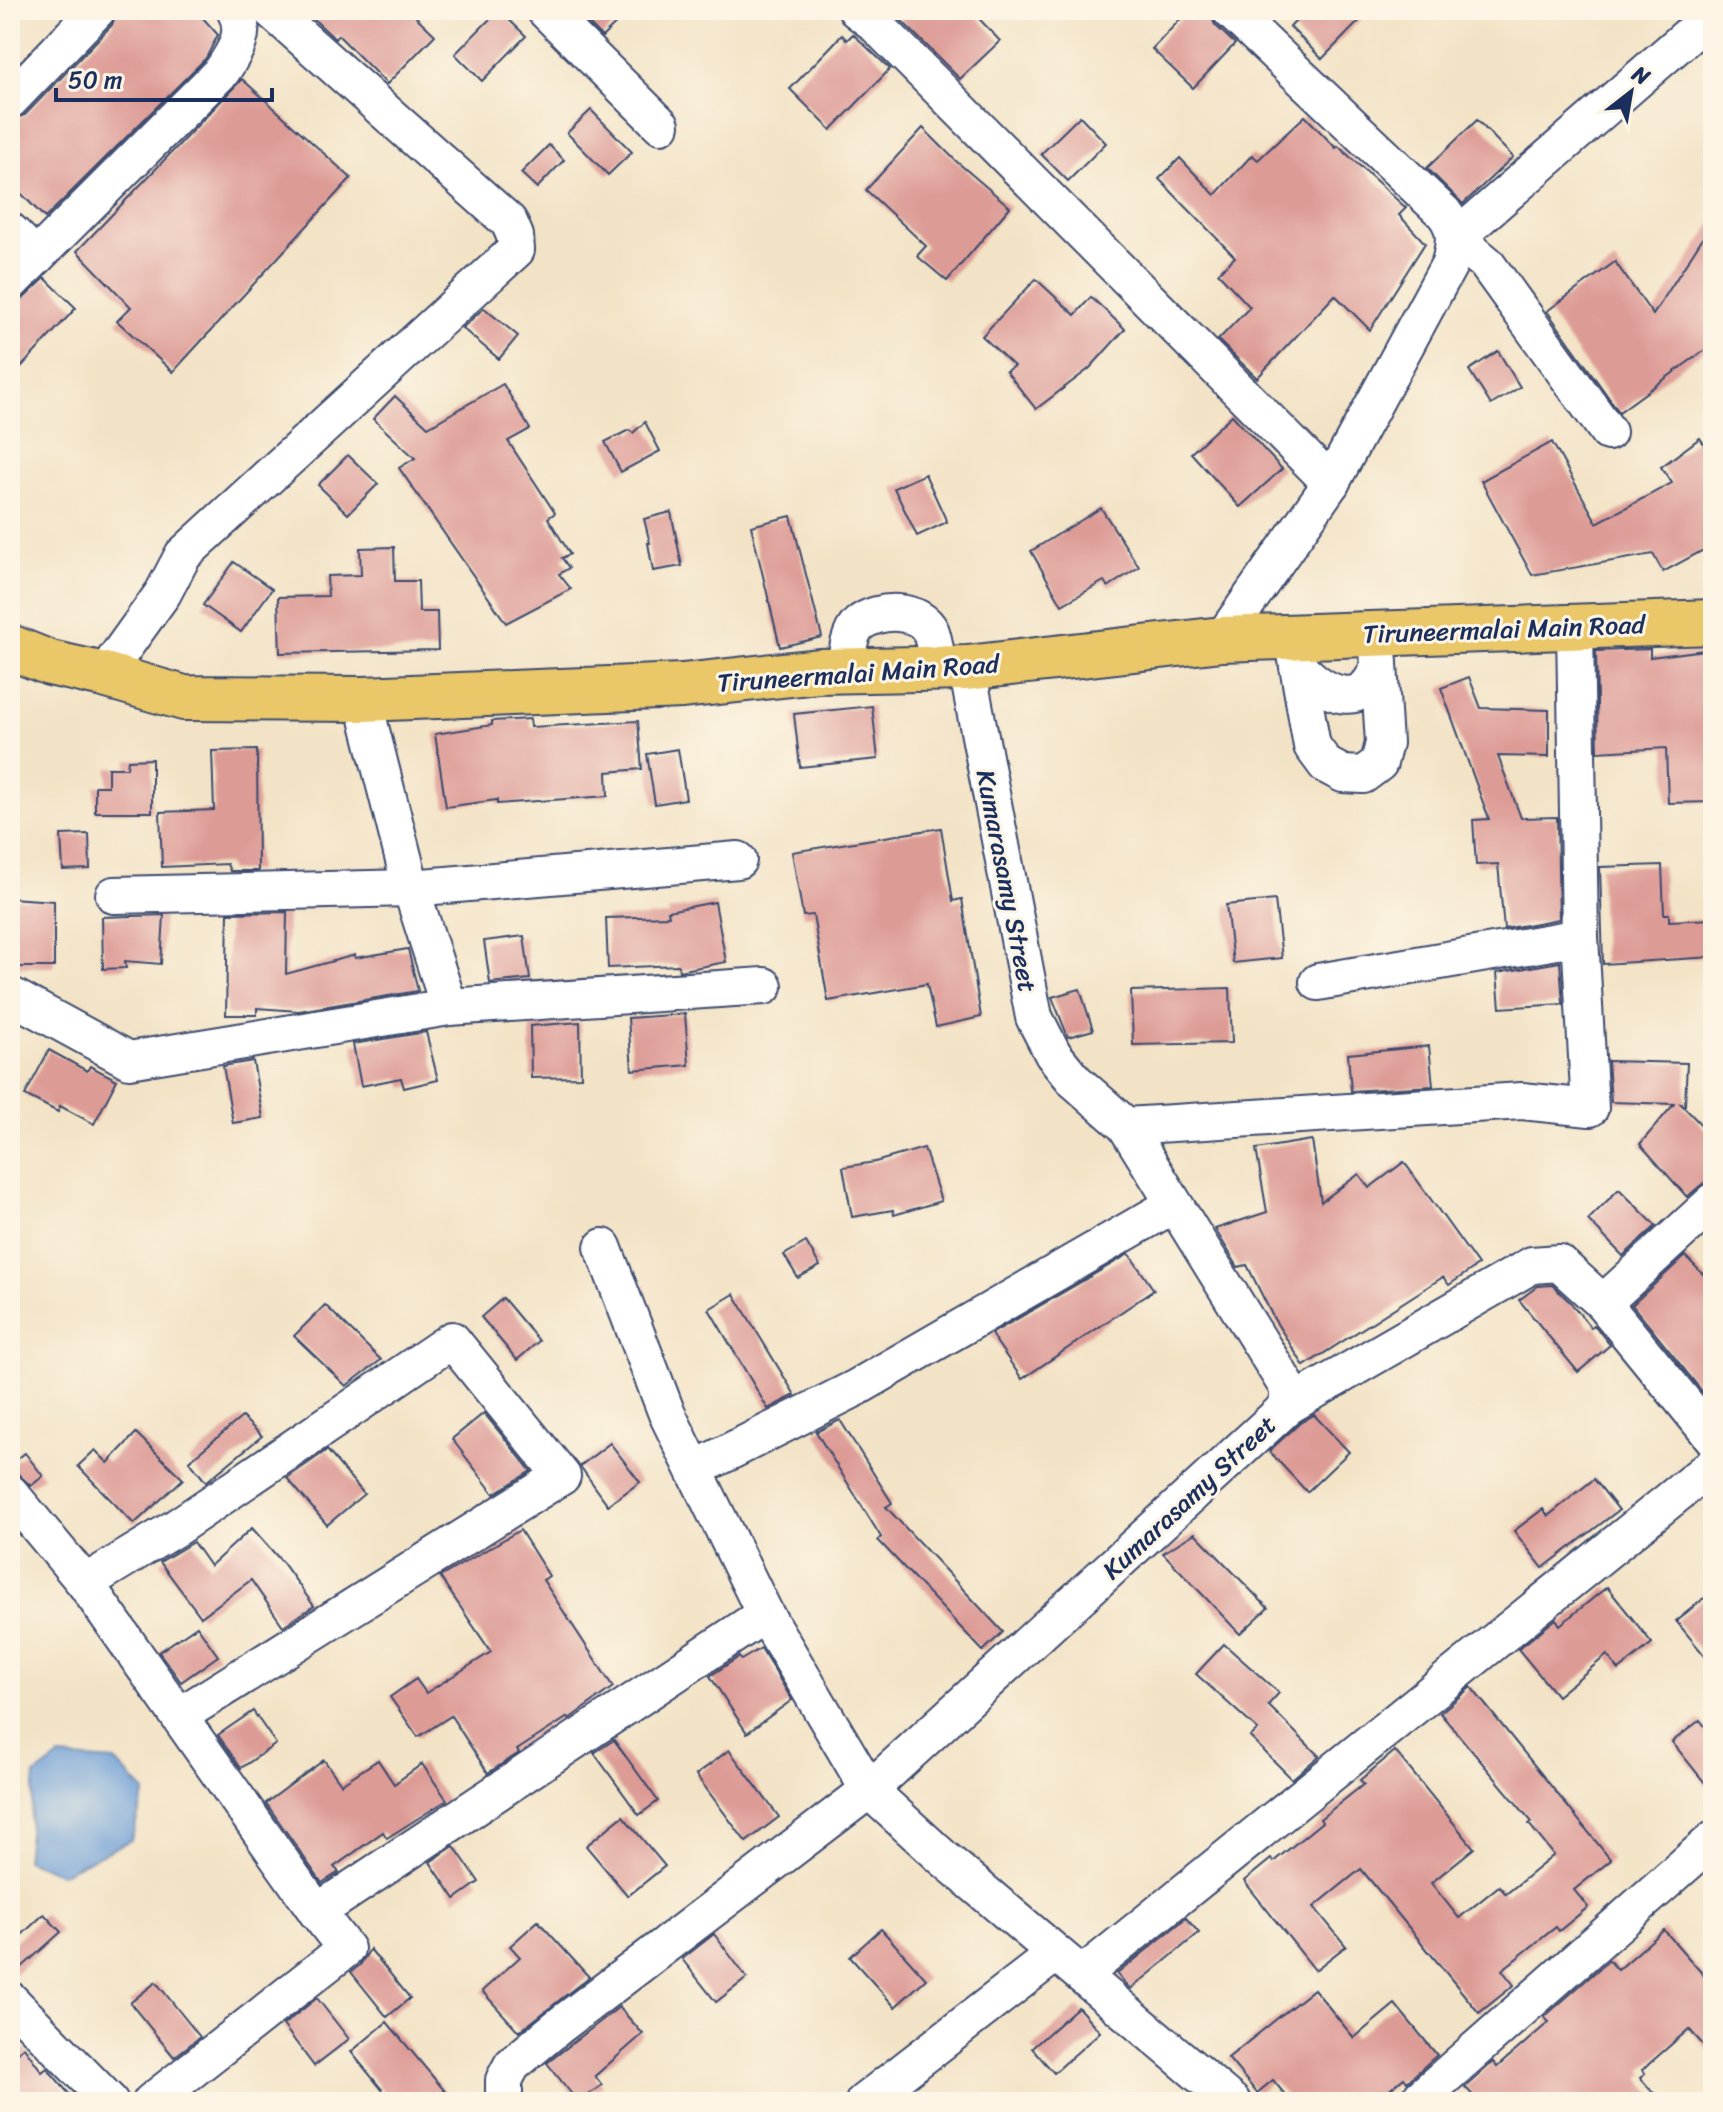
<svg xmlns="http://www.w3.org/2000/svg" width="1723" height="2112" font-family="Sriracha,sans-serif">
<rect width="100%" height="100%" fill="#fcf5e5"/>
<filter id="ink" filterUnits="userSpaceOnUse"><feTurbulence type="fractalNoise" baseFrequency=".0125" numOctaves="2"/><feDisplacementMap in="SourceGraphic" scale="16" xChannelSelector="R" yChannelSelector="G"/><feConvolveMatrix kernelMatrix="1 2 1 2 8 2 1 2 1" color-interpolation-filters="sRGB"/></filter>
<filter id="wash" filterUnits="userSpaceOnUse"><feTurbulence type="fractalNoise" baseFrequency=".006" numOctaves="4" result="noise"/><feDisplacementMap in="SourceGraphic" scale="32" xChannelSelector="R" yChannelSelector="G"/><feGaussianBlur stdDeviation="1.8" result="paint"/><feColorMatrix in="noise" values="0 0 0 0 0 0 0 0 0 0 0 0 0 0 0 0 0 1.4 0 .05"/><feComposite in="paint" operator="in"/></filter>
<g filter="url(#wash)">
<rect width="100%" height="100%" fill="#f3e3c6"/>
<path fill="#6b9dd6" stroke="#43669a" stroke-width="2" d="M59,1757L115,1761L145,1792L131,1840L61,1874L26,1860L35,1775Z"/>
<g id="blocks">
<g fill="#dd9b96">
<path d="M117,10H196L218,35L206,58L45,218L10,182V120L25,115L112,25Z"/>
<path d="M304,10H409L435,35L387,84L338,35L335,39Z"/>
<path d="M499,10L526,36L482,81L455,54Z"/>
<path d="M575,10H630L602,37Z"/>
<path d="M891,10H971L1000,41L960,79Z"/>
<path d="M1189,10H1209L1215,25L1235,44L1193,88L1152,49Z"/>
<path d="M1307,10H1370L1322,59L1290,27Z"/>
<path d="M853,34L890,69L831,130L790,89L842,35L847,40Z"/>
<path d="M242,79L351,178L173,372L117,321L131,307L77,251Z"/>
<path d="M591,110L632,152L608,175L567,133Z"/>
<path d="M1080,116L1106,143L1068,181L1041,154Z"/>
<path d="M1305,116L1336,148L1338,146L1406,208L1399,215L1425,243L1370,330L1335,295L1257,378L1218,340L1250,307L1218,273L1235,257L1159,179L1180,158L1215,195L1252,155L1258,160Z"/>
<path d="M1477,120L1513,157L1463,204L1427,168Z"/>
<path d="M923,128L956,161L1010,207L947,281L917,256L926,246L866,190Z"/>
<path d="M549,145L564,160L537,188L521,173Z"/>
<path d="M1713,222V344L1619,412L1547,311L1615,262L1653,315Z"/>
<path d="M45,278L76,308L10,379V303L24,298Z"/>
<path d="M1036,279L1075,315L1091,297L1125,329L1090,368L1036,409L1006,371L1014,366L982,336Z"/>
<path d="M484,308L518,336L499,359L462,328Z"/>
<path d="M1498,351L1520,387L1491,405L1469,370Z"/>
<path d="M503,384L530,429L508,441L555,513L548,518L570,554L562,558L569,568L559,574L571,589L506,623L399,468L415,458L373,419L395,396L428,427Z"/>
<path d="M1232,415L1282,469L1240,507L1191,453Z"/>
<path d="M645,422L660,451L621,472L605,442L629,430L633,433Z"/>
<path d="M1700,438L1713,457V545L1663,572L1653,554L1532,575L1481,481L1552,442L1597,523L1672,483L1661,467Z"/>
<path d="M348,455L378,484L348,514L318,485Z"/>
<path d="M925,474L947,522L917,536L894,488Z"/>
<path d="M1101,508L1139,567L1108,587L1104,581L1062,605L1031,551Z"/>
<path d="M671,512L682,566L653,571L648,543H650L644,519Z"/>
<path d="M791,516L822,637L780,647L751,526Z"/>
<path d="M394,547L395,581H418L419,612H437L438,650L280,653L278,597L328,596L327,576L361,575L360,548Z"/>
<path d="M234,562L272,589L241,632L203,605Z"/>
<path d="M1650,649V657L1713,649V802L1668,803L1666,748L1598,752L1596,651Z"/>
<path d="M1469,677L1481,708L1549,710V757L1498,756L1521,818L1557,817L1559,919L1504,929L1498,864L1476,865L1473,820L1489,819L1441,688Z"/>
<path d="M872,706L878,759L800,767L794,714Z"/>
<path d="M530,719L531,727L638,721L642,769L607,772L608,796L497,804V800L446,807L435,734L492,725V721Z"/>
<path d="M678,749L686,799L655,804L647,754Z"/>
<path d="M257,750L258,871H230L227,864L162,867L160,812L214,810L212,751Z"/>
<path d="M152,759V812H95V786H108V768H127L128,760Z"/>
<path d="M941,828L953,901L962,899L981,1017L936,1027L927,984L828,1001L813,915L803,916L792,852Z"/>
<path d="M89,834L90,869L63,870L61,835Z"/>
<path d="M1662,865L1664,914H1669V921L1713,919V957L1603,964L1600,867Z"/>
<path d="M10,898L54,901V967H10Z"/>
<path d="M1275,900L1282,958L1233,963L1226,905Z"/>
<path d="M715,902L726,962L679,971L678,965L608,968L606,918L669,916L668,911Z"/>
<path d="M287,912L286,974L355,955V958L408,949L418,991L299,1011L257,1008V1015H226L228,913Z"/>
<path d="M164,915L161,964L125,961L126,968L103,969L102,917Z"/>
<path d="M524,936L530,979L490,983L484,941Z"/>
<path d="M1560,962L1563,1004L1500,1008L1497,973Z"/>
<path d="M1230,988L1232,1043L1133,1045L1131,991Z"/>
<path d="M1080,989L1093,1030L1068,1037L1052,997Z"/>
<path d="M685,1014L689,1065L632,1070L628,1018Z"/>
<path d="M580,1022L581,1077L531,1078L530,1026Z"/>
<path d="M426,1032L438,1080L404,1088L401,1078L361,1086L353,1044Z"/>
<path d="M1429,1046L1433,1086L1351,1091L1348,1054Z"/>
<path d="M49,1050L87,1071L90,1066L117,1080L94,1124L60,1106L58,1112L25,1095Z"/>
<path d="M253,1061L263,1118L233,1123L223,1066Z"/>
<path d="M1608,1061L1687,1063L1685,1105L1681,1104L1713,1137V1175L1687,1197L1640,1144L1674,1104L1611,1102Z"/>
<path d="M1312,1140L1321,1202L1359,1174L1369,1188L1404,1162L1478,1265L1449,1285L1443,1277L1304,1366L1274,1319L1247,1265L1238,1267L1215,1229L1267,1212L1256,1149Z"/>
<path d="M924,1148L941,1201L894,1215L893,1210L852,1217L843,1167L875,1162Z"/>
<path d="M1619,1189L1656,1226L1623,1256L1588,1220Z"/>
<path d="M806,1242L820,1266L798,1278L784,1255Z"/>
<path d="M1129,1254L1154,1290L1022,1379L991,1334Z"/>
<path d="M1685,1256L1713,1284V1405L1632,1305Z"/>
<path d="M1552,1285L1571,1303L1591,1328L1594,1325L1610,1345L1578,1372L1519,1300L1538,1286Z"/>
<path d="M734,1294L795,1395L768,1409L709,1309Z"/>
<path d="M503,1298L539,1341L517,1360L481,1317Z"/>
<path d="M325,1305L381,1360L346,1386L294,1336Z"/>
<path d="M484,1413L531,1471L494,1494L452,1439Z"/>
<path d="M1314,1415L1349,1452L1307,1492L1269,1451L1300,1423Z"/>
<path d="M242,1417L262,1436L206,1482L189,1461Z"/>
<path d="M840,1420L892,1503L886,1507L1003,1632L983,1651L878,1540L881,1537L816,1432Z"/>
<path d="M136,1433L183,1479L134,1524L78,1466L95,1450L108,1463Z"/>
<path d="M610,1443L640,1482L608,1505L580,1466Z"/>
<path d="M327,1450L364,1494L327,1525L287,1478Z"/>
<path d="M25,1453L43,1476L31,1486L18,1474L10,1473V1465Z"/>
<path d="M1594,1479L1619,1510L1543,1568L1514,1531L1543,1509L1548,1516Z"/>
<path d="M252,1528L283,1563L314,1606L283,1626L251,1580L201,1617L160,1562L193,1542L210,1566Z"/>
<path d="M520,1530L549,1576L543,1580L613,1687L569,1719L568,1717L517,1750L519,1753L488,1773L451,1716L418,1737L390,1697L416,1679L426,1693L491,1652L440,1577Z"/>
<path d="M1195,1533L1268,1608L1240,1634L1163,1553Z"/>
<path d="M1607,1587L1652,1643L1619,1670L1607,1655L1557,1696L1518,1649L1556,1619L1560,1625Z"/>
<path d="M1713,1591V1666L1676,1621Z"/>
<path d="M197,1626L218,1656L181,1682L159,1652Z"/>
<path d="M1224,1644L1279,1693L1268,1705L1319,1756L1292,1779L1250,1737L1258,1730L1196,1674Z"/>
<path d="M761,1648L792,1700L747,1733L710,1676L739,1657L741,1660Z"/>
<path d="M1471,1687L1611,1860L1574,1890L1588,1907L1559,1931L1556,1927L1502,1970L1514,1985L1479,2013L1361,1869L1314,1907L1346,1946L1315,1970L1244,1881L1271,1859L1273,1862L1322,1822L1320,1819L1364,1784L1360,1780L1395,1751L1474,1848L1431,1883L1459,1918L1499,1886L1506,1894L1554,1855L1529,1824L1532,1822L1440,1713Z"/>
<path d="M253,1711L276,1744L241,1768L218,1735Z"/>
<path d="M1700,1720L1713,1737V1793L1672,1742Z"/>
<path d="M614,1740L658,1801L639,1815L594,1753Z"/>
<path d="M729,1750L779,1817L746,1842L696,1775Z"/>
<path d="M324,1760L341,1784L378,1760L394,1784L422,1764L447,1800L387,1838L383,1832L334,1867L339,1872L322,1883L266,1803Z"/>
<path d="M623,1816L665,1866L628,1896L586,1846Z"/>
<path d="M454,1846L479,1882L455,1899L430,1862Z"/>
<path d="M44,1914L61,1932L10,1978V1946Z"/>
<path d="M1186,1918L1199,1933L1131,1989L1125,1984L1117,1974Z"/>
<path d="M538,1921L589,1977L519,2032L482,1991L520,1957L510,1946Z"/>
<path d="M881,1929L926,1979L895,2007L850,1957Z"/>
<path d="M1664,1930L1713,1986V2056L1689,2029L1642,2070L1645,2073L1640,2078L1662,2102H1479L1465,2087L1493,2062L1497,2067L1549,2022L1544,2017L1609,1960L1618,1970Z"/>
<path d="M714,1934L747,1978L716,2002L682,1959Z"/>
<path d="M370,1949L410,1998L387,2017L351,1972L360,1965Z"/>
<path d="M156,1982L200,2037L174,2057L130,2003Z"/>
<path d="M1314,1989L1354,2038L1395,2004L1437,2055L1407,2082L1404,2078L1374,2102H1291L1273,2080L1257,2093L1228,2058Z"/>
<path d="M317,1998L349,2039L314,2066L283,2025Z"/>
<path d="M619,2007L643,2034L595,2076L602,2085L578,2102L547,2063Z"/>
<path d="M1078,2007L1100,2032L1054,2073L1032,2048Z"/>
<path d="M387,2022L454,2102H392L351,2052Z"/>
<path d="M24,2047L42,2072L47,2068L76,2102H10V2058Z"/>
</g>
</g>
</g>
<g filter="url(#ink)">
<use href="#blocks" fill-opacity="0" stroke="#3b4a6e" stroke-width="2"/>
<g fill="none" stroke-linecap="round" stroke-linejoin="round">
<defs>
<g id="minor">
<path d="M545,10L661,125"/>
<path d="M857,10L874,23L1331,483"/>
<path d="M10,100L97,10"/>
<path d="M10,231L36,257L10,283"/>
<path d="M36,257L222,71C235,52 248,32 235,10"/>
<path d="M1608,432L1486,263L1456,238L1713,14"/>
<path d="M1293,637L1312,746L1326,765L1343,774L1363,775L1379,763L1384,743L1377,633"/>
<path d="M1222,639L1331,483L1450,263C1455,243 1457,229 1444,213L1230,10"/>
<path d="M1298,666C1324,694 1363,714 1379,665"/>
<path d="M845,671C847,656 848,634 859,624C878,608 920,608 931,632C935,643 936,657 938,669"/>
<path d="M104,675L163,593L183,555L516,250L515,236L509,222L271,10"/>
<path d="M363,699L411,888L449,1007"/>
<path d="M114,895L411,888L738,860"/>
<path d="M1318,982L1580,937"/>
<path d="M10,995L129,1060L449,1007L764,986"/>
<path d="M1126,1126L1522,1101L1590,1108L1580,937L1575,627"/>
<path d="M603,1247L667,1414L765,1614L869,1790L941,1856L1232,2102"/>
<path d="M1603,1303L1713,1202"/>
<path d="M1288,1406L1532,1265L1559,1263L1603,1303L1713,1438"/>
<path d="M695,1469L856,1388L1173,1205"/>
<path d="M10,1493L85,1583L317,1912L346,1949L151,2102"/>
<path d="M85,1583L177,1527L452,1340L562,1476L179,1716"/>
<path d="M317,1912L765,1614"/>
<path d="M1082,1975L1713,1465"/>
<path d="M10,2000L110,2102"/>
<path d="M504,2102V2080L512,2065L559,2026L869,1790L1288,1406V1388L1126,1126L1075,1081L1053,1054L1034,1017L967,668"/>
<path d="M864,2102L1055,1954"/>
<path d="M1416,2102L1713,1840"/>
</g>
<path id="major" d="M10,647L50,663L104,675L184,698L363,699L682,686L819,671L967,668L1222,639L1713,622"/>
</defs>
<use href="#minor" stroke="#3b4a6e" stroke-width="40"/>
<use href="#major" stroke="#3b4a6e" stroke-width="48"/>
<use href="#minor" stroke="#fff" stroke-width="36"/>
<use href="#major" stroke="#eac769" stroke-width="44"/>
</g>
</g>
<g text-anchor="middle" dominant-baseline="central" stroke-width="6" stroke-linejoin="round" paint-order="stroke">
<g font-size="26" fill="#1b2f5e" stroke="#fcf5e5">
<text transform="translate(1504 629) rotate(-2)">Tiruneermalai Main Road</text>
<text transform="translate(858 673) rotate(-4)">Tiruneermalai Main Road</text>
<text transform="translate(1007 881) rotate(79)">Kumarasamy Street</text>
<text transform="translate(1189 1497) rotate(-43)">Kumarasamy Street</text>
</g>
</g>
<rect width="1723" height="2112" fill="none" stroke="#fcf5e5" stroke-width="40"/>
<g transform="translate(1631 92) rotate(31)" stroke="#fcf5e5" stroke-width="6" paint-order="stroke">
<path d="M0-6L14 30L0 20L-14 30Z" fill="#1b2f5e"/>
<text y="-12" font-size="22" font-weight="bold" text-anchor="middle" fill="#1b2f5e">N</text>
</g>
<path d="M56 88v12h216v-12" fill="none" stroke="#1b2f5e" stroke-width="4"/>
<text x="68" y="88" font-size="24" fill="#1b2f5e" stroke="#fcf5e5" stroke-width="6" paint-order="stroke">50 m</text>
</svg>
